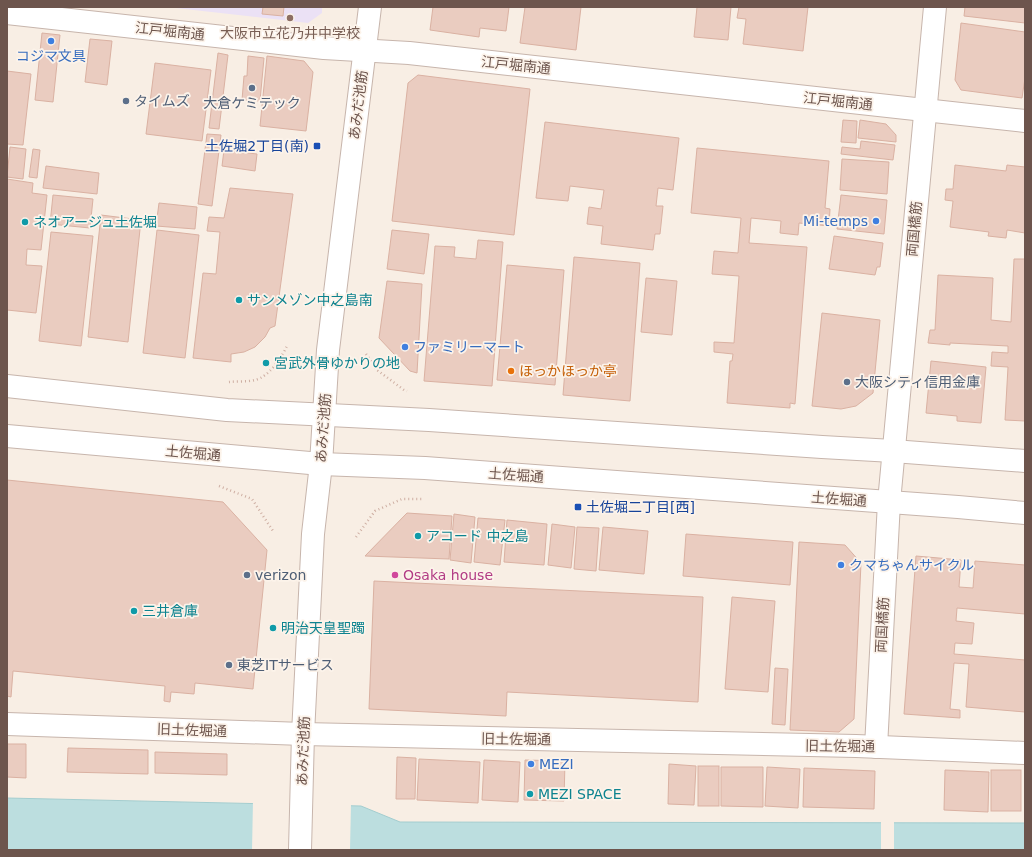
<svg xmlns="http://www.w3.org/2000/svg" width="1032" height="857" font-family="'DejaVu Sans','Noto Sans JP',sans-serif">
<rect width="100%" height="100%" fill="#f8eee4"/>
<path fill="#ebe1f5" d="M167,7H322V13L308,23Z"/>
<path fill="#bcdedf" stroke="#a3cdcf" d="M7,798L361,806L400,822L1025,823V850H7Z"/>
<g fill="#f8eee4">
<path d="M253,801L351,803L350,850H252Z"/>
<rect x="881" y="820" width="13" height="30"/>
</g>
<g fill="#eaccc0" stroke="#dab1a2">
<path d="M263,7H284L283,16L262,14Z"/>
<path d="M433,7H509L506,31L480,28L479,37L430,30Z"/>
<path d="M525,7H581L576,50L520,43Z"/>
<path d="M697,7H731L728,40L694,37Z"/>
<path d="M739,7H808L803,51L743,44L746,19L737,18Z"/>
<path d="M965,7H1025V23L964,16Z"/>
<path d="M961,23L1025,32V78L1022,98L961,90L955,80Z"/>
<path d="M42,33L60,35L53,102L35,100Z"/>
<path d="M90,39L112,41L107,85L85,82Z"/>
<path d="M218,53L228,55L219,129L209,128Z"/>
<path d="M248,56L264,58L260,101L242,100L244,76H247Z"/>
<path d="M267,56L304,61L313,72L306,131L260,126Z"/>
<path d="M155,63L211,70L202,141L146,134Z"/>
<path d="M7,71L31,74L23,145L7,144Z"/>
<path d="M418,75L530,89L514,235L392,221L408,83Z"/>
<path d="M843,120L857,121L856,143L841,142Z"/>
<path d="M860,120L886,124L896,135V142L858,138Z"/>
<path d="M545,122L679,138L673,190L658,188L656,206H663L660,234H655L653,250L601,244L603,226L587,224L589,207L601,209L604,190L570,186L568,201L536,198Z"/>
<path d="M207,134L221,135L212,206L198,204Z"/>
<path d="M861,141L895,145L893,160L841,154L842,147L860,149Z"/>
<path d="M10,147L26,149L23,179L7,177Z"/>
<path d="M697,148L829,161L825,208L830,209L829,226L799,223L798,235L780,233L781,221L751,218L749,243L807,247L795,404L790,403V408L727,403L730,361H732L733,354L714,352V342L734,343L739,276L712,274L714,251L738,253L741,218L691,213Z"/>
<path d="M33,149L40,150L37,178L29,177Z"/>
<path d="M224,150L257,154L255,171L222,166Z"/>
<path d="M842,159L889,162L887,194L840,190Z"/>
<path d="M955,165L1006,171L1007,165L1025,167V233L1007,230L1006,238L988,236L989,232L950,227L953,201L945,200L946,189H953Z"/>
<path d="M46,166L99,173L97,194L43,188Z"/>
<path d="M7,179L33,183L32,193L47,195L41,250L27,249L26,265L42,266L36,313L7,310Z"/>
<path d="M230,188L293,194L275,326L270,328L265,337L255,347L244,352L231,354V362L193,358L203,273L216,274L220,232L207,231L209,217L224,218Z"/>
<path d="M53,195L93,199L90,228L50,224Z"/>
<path d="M841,195L887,200L884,234L837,229Z"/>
<path d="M159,203L197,207L195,229L156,226Z"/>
<path d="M101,215L141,220L128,342L88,337Z"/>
<path d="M157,230L199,235L185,358L143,353Z"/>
<path d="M392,230L429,234L424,274L387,269Z"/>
<path d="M51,232L93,236L81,346L39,341Z"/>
<path d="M834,236L883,243L880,267H877L875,275L829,269Z"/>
<path d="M478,240L503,242L492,386L424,381L435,246L455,247L454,257L476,259Z"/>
<path d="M574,257L640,263L630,401L563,395Z"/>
<path d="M1014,259H1025V421L1005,420L1008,367L991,366L992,352L1008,353V346L950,343V345L928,343L930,330H935L938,275L993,278L991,320L1011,322Z"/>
<path d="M507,265L564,270L555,385L497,380Z"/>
<path d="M646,278L677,281L672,335L641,332Z"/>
<path d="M387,281L422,284L417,373L410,371L379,338Z"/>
<path d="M822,313L880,320L873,393L856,406L841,409L812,406Z"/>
<path d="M931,361L986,367L981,423L957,421V416L926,413Z"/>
<path d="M7,480L223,502L267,550L253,689L195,683L194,694L171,692L170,702L164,701L165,686L13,671L11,697L7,696Z"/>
<path d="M407,513L452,516L449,559L365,556Z"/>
<path d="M454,514L475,517L471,563L450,560Z"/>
<path d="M478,518L505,520L500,565L474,562Z"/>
<path d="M507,520L547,524L544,565L504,562Z"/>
<path d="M552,524L575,527L571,568L548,565Z"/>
<path d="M577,527L599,528L596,571L574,569Z"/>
<path d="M603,527L648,531L644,574L599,570Z"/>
<path d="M686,534L793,542L790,585L683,576Z"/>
<path d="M799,542L845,545L861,563L854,719L839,732L790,730Z"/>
<path d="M916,556L961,560L959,587L973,588L975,561L1025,565V614L957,608L956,621L974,623L972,644L955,643L954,654L1025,660V712L966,707L969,664L954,663L950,709L960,710V718L904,714Z"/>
<path d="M374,581L703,597L698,702L507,692L506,716L369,709Z"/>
<path d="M732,597L775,601L768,692L725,689Z"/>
<path d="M775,668L788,669L785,725L772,724Z"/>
<path d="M7,744H26V778L7,777Z"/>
<path d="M68,748L148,750V774L67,772Z"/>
<path d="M155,752L227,754V775L155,773Z"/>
<path d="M397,757L416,758L415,799H396Z"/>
<path d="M419,759L480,762L478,803L417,800Z"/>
<path d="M484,760L520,762L518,802L482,800Z"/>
<path d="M525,760L565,761L564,801L524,800Z"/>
<path d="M669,764L696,766L694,805L668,804Z"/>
<rect x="698" y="766" width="21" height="40"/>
<path d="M721,767H763V807L721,806Z"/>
<path d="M767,767L800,769L798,808L765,806Z"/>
<path d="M804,768L875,771L874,809L803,807Z"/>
<path d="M945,770L989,772L988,812L944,810Z"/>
<rect x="991" y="770" width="30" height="41"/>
</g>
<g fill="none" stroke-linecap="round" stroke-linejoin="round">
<defs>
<g id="minor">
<path d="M7,13L324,48L409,53L906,108L1025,121"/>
<path d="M7,386L227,410L429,420L822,447L893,451L1025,461"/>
<path d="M7,436L321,464L425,468L958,507L1025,513"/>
<path d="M7,724L303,734L856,746L1025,753"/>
<path d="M876,747L889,502L935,7"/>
<path d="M300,850L303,734L313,534L321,464L328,350L370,7"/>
</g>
</defs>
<use href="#minor" stroke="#c7b5ac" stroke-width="24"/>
<g stroke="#ceafa3" stroke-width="2.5" stroke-dasharray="1 3" stroke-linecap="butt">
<path d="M366,354L377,370L404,390L407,391"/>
<path d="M229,382C237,381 247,382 255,380C269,377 281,358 287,346"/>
<path d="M219,486L252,499L273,531"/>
<path d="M356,537L375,511L402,499H422"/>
</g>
<use href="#minor" stroke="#fff" stroke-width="22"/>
</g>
<circle fill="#8d6e63" stroke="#fcf3ea" stroke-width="1.5" cx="290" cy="18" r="4"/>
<g fill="#3f7fe0" stroke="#fcf3ea" stroke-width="1.5">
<circle cx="51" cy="41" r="4"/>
<circle cx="876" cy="221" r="4"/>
<circle cx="405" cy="347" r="4"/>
<circle cx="841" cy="565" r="4"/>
<circle cx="531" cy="764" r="4"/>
</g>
<g fill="#5c6f8a" stroke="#fcf3ea" stroke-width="1.5">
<circle cx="252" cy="88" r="4"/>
<circle cx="126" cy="101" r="4"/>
<circle cx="847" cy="382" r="4"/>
<circle cx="247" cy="575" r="4"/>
<circle cx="229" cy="665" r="4"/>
</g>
<g fill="#1a4fb4" stroke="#fcf3ea" stroke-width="1.5">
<rect x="313" y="142" width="8" height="8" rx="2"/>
<rect x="574" y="503" width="8" height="8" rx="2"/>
</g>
<g fill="#0f9aa8" stroke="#fcf3ea" stroke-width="1.5">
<circle cx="25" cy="222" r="4"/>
<circle cx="239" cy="300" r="4"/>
<circle cx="266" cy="363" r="4"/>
<circle cx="418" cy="536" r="4"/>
<circle cx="134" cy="611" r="4"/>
<circle cx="273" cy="628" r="4"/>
<circle cx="530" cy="794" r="4"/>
</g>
<circle fill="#e8710a" stroke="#fcf3ea" stroke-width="1.5" cx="511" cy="371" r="4"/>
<circle fill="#d1479c" stroke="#fcf3ea" stroke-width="1.5" cx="395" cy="575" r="4"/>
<g text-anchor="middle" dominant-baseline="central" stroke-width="3.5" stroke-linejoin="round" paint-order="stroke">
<g font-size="14" fill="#6d554d" stroke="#fcf3ea">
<text transform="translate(170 31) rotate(6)">江戸堀南通</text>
<text transform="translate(516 65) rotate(6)">江戸堀南通</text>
<text transform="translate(838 101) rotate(6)">江戸堀南通</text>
<text transform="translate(358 105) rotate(-83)">あみだ池筋</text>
<text transform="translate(914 229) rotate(-85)">両国橋筋</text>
<text transform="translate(323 428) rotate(-86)">あみだ池筋</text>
<text transform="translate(193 453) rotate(5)">土佐堀通</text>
<text transform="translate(516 475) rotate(4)">土佐堀通</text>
<text transform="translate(839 499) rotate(4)">土佐堀通</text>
<text transform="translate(882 625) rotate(-87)">両国橋筋</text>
<text transform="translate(192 730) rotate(2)">旧土佐堀通</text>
<text transform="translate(516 739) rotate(1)">旧土佐堀通</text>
<text transform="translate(840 746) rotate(1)">旧土佐堀通</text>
<text transform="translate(303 751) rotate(-88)">あみだ池筋</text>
</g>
<g font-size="14" fill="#785e54" stroke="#fcf3ea">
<text x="290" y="33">大阪市立花乃井中学校</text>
</g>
<g font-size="14" fill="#366cbe" stroke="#fcf3ea" text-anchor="start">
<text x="51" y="56" text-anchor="middle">コジマ文具</text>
<text x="868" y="221" text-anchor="end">Mi-temps</text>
<text x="413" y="347">ファミリーマート</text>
<text x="849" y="565">クマちゃんサイクル</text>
<text x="539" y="764">MEZI</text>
</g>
<g font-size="14" fill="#4e5e75" stroke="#fcf3ea" text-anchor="start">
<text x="134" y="101">タイムズ</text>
<text x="252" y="103" text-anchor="middle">大倉ケミテック</text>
<text x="855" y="382">大阪シティ信用金庫</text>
<text x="255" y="575">verizon</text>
<text x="237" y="665">東芝ITサービス</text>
</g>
<g font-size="14" fill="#164399" stroke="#fcf3ea" text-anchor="end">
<text x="309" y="146">土佐堀2丁目(南)</text>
<text x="586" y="507" text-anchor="start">土佐堀二丁目[西]</text>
</g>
<g font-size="14" fill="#0d838f" stroke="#fcf3ea" text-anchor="start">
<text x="33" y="222">ネオアージュ土佐堀</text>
<text x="247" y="300">サンメゾン中之島南</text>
<text x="274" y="363">宮武外骨ゆかりの地</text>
<text x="426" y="536">アコード 中之島</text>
<text x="142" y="611">三井倉庫</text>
<text x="281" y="628">明治天皇聖躅</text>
<text x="538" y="794">MEZI SPACE</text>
</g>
<g font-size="14" fill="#c56008" stroke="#fcf3ea" text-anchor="start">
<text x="519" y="371">ほっかほっか亭</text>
</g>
<g font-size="14" fill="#b23c85" stroke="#fcf3ea" text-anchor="start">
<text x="403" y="575">Osaka house</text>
</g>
</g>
<rect width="1032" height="857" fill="none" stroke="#6d554d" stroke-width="16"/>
</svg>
